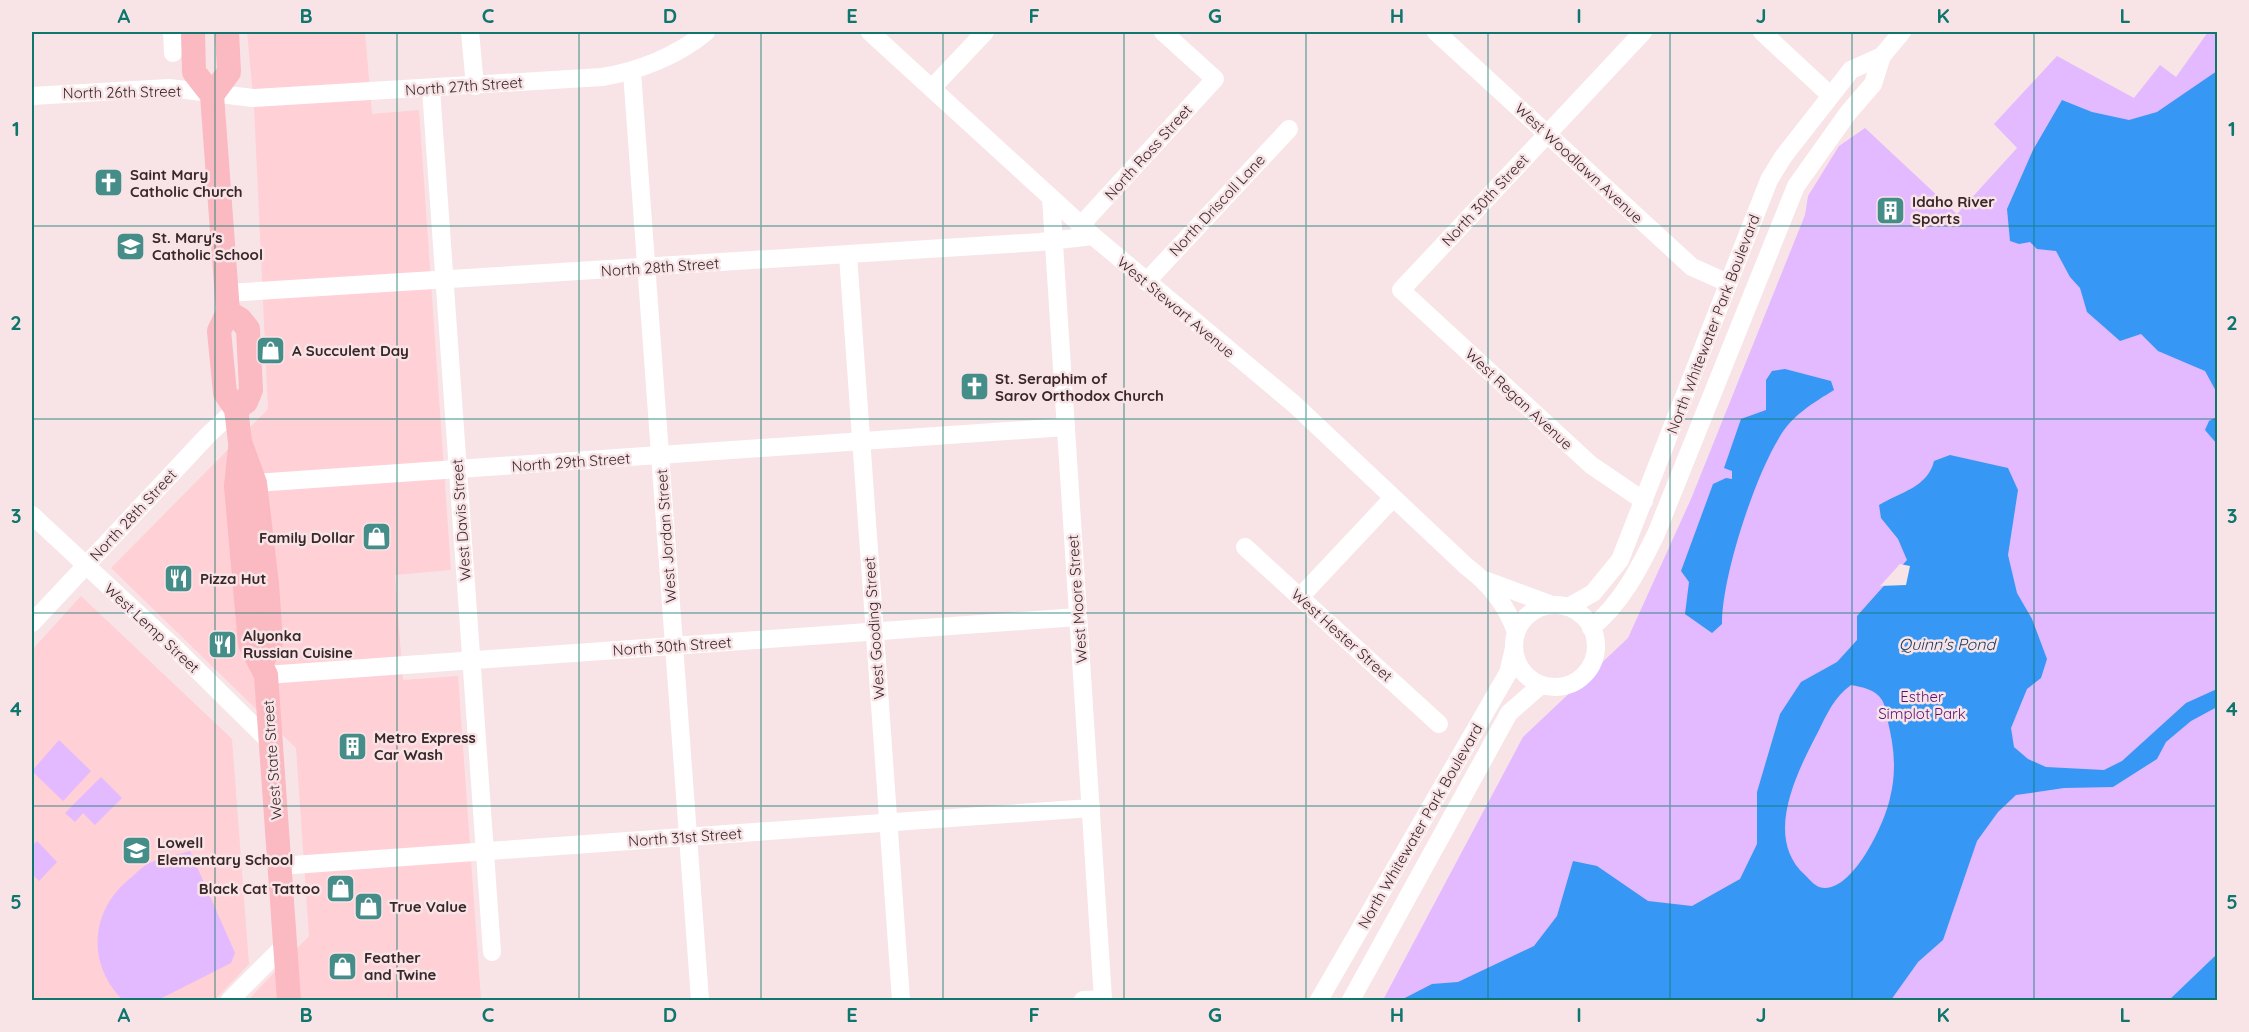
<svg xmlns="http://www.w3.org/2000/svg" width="2249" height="1032" font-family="Quicksand,sans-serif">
<rect width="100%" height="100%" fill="#f8e4e6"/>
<g fill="#ffd0d5">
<path d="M247,32H365L372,114L419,110L451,570L395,575L403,680L458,676L481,1000H248L309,936L296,748L111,568L268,409L254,107Z"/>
<path d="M81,596L232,739L249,964L215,1000H32V650Z"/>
</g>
<g fill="#e3b9ff">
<path d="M2208,32H2217V954L2169,1000H1383L1523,737L1628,638L1691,499L1805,215L1808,196L1839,146L1865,128L1957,214L2017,148L1994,124L2057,56L2134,98L2160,65L2176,77Z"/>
<path d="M59,740L91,771L63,801L32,771Z"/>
<path d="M101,777L122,798L95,825L83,813L75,822L65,813Z"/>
<path d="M37,841L57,862L39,881L32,874V846Z"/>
<path d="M190,851L235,953L231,963L158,1000H123C86,963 90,909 132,877C137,872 143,866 150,863C162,857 177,855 190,851Z"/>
</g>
<g fill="#3697f5" fill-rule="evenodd">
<path d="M2217,71H2218L2217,393L2205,371L2158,351L2141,334L2120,341L2087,312L2080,288L2070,277L2056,251L2037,249L2030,242L2019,244L2010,241L2007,209L2033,150L2062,100L2092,112L2129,120L2157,112Z"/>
<path d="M1785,369L1831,381L1834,390C1813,403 1791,416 1779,438C1754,479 1722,576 1722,624L1712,633L1685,614L1689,582L1681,571L1713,484L1726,478L1732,479V471L1724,468L1741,419L1766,410V380L1772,371Z"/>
<path d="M2217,417V444L2205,430L2209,421Z"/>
<path d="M1950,455L2008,468L2018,490L2008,555L2017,593L2032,619L2047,659L2041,678L2027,689L2011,728L2014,747L2028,759L2046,767L2104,770L2122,761L2186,703L2217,689V707L2191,721L2166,742L2157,759L2113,787L2064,788L2016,795L1998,812L1977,841L1943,940L1918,962L1891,1000H1401L1432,984L1458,982L1534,946L1557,916L1573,861L1597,866L1648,901L1692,906L1740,879L1757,844V792L1780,714L1801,682L1837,662L1857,640V616L1907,560L1898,539L1881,518L1879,505C1901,492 1928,487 1934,461ZM1851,685C1862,687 1875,689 1882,700C1885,705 1886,713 1887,718C1894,745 1897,770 1890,798C1885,823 1851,897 1819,887C1814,885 1809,879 1805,875C1763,838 1797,772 1818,732C1827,714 1834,697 1851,685Z"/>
<path d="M2217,954V1000H2169Z"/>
</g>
<path fill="#f8e4e6" d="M1900,564L1910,566L1906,585L1880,586Z"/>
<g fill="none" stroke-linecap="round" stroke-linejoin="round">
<g stroke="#fff" stroke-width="18">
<path d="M172,32L173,53"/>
<path d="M470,32L475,86"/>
<path d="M870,32L1093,236L1294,404L1466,566C1490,584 1506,604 1516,632"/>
<path d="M1436,32L1692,267L1728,283"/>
<path d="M1643,32L1401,290L1591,465L1644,501"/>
<path d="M1762,32L1830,95"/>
<path d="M632,72L700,1000"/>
<path d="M932,88L985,32"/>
<path d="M431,89L492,952"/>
<path d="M32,96L169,88L253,98L602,77C639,71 677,56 706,32"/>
<path d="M1051,198L1103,999L1083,1000"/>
<path d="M1081,225L1215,79L1163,32"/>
<path d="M848,255L901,1000"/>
<path d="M1146,282L1289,129"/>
<path d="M227,293L1040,242L1093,236"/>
<path d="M255,483L1066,427"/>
<path d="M32,515L175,648L271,743"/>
<path d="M1245,547L1439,724"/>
<path d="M1487,581L1552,605"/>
<path d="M1300,597L1393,498"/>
<circle cx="1555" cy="646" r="41"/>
<path d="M1568,607L1593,593L1620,560L1769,180L1783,157L1851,70L1882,56"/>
<path d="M32,623L208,435L236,409"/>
<path d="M1591,628C1621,604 1639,569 1656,534L1796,186L1848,113L1873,84L1882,56L1902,32"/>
<path d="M266,675L1078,617"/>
<path d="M279,866L1091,808"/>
<path d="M230,1000L285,945"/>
<path d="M1319,1000L1508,673L1514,648"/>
<path d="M1351,1000L1509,713L1541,685"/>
</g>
<g stroke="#fbb9c2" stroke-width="24">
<path d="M193,32L194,72L212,95L228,312L219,331L225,393L236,409L240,442L255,483L267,584L271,642L262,663"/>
<path d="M212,95L229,72L227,32"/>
<path d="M228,312L240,319L248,329L251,390L246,402L236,409"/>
<path d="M240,448L236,486L250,644L266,675L289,1000"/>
</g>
</g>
<path fill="none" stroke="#0f766e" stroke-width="1.5" stroke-opacity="0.55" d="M215,32V1000M397,32V1000M579,32V1000M761,32V1000M943,32V1000M1124,32V1000M1306,32V1000M1488,32V1000M1670,32V1000M1852,32V1000M2034,32V1000M32,226H2218M32,419H2218M32,613H2218M32,806H2218"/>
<defs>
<symbol id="church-square" viewBox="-11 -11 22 22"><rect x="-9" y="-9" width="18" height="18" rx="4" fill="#458d89" stroke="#f8e4e6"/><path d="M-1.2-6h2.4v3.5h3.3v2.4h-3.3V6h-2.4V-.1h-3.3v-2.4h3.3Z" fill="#fff"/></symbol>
<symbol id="building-square" viewBox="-11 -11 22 22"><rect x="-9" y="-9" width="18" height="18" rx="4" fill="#458d89" stroke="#f8e4e6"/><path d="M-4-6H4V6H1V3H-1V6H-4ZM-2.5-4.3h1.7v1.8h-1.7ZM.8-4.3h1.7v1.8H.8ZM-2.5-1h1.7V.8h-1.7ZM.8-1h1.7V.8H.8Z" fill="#fff"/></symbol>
<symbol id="school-square" viewBox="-11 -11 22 22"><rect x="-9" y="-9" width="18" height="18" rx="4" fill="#458d89" stroke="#f8e4e6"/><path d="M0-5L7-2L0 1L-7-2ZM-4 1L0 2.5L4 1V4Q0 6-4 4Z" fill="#fff"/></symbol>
<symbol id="shop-square" viewBox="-11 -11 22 22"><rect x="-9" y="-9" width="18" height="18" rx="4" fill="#458d89" stroke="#f8e4e6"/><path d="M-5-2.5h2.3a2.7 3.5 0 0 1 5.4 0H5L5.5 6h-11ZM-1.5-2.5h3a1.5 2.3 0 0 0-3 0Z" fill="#fff"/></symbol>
<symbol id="restaurant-square" viewBox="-11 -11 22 22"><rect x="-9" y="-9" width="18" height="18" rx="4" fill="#458d89" stroke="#f8e4e6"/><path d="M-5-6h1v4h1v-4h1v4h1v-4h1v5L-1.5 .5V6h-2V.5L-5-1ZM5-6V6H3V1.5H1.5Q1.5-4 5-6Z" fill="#fff"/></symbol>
</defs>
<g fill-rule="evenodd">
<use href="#church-square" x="92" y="166" width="33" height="33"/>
<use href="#building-square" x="1874" y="194" width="33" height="33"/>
<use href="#school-square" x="114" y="230" width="33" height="33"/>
<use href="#shop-square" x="254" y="334" width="33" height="33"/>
<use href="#church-square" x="958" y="370" width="33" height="33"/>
<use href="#shop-square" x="360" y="520" width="33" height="33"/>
<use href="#restaurant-square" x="162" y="562" width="33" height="33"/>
<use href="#restaurant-square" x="206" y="628" width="33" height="33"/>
<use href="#building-square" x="336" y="730" width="33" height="33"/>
<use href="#school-square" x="120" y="834" width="33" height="33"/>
<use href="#shop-square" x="324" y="872" width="33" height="33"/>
<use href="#shop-square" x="352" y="890" width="33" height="33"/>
<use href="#shop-square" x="326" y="950" width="33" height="33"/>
</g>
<g text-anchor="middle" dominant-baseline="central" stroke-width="5" stroke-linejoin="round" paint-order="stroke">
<g font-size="15" fill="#392729" stroke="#f8e4e6">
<text transform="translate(464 86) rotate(-4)">North 27th Street</text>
<text transform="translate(122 92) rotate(-1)">North 26th Street</text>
<text transform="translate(1148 152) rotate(-48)">North Ross Street</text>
<text transform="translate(1579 163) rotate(43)">West Woodlawn Avenue</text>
<text transform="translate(1485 200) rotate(-47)">North 30th Street</text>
<text transform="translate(1217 205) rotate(-47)">North Driscoll Lane</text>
<text transform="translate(660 267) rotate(-4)">North 28th Street</text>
<text transform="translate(1176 307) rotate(40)">West Stewart Avenue</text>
<text transform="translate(1713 324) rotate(-69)">North Whitewater Park Boulevard</text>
<text transform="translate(1519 399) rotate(43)">West Regan Avenue</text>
<text transform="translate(571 462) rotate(-4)">North 29th Street</text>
<text transform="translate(133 515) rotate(-47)">North 28th Street</text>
<text transform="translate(461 520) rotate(-94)">West Davis Street</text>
<text transform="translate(666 536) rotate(-94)">West Jordan Street</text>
<text transform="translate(1077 599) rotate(-94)">West Moore Street</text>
<text transform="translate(152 628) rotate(43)">West Lemp Street</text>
<text transform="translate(874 628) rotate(-94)">West Gooding Street</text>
<text transform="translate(1342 635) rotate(42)">West Hester Street</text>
<text transform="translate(672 646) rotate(-4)">North 30th Street</text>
<text transform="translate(272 760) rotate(-94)">West State Street</text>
<text transform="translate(1420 826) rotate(-60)">North Whitewater Park Boulevard</text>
<text transform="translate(685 837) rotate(-4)">North 31st Street</text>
</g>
<g font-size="15" font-weight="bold" fill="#392729" stroke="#f8e4e6" text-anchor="start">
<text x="130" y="174">Saint Mary<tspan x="130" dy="17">Catholic Church</tspan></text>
<text x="1912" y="201">Idaho River<tspan x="1912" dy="17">Sports</tspan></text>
<text x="152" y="237">St. Mary's<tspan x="152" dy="17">Catholic School</tspan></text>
<text x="292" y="350">A Succulent Day</text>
<text x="995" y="378">St. Seraphim of<tspan x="995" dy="17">Sarov Orthodox Church</tspan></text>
<text x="355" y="537" text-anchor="end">Family Dollar</text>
<text x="200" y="578">Pizza Hut</text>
<text x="243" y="635">Alyonka<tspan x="243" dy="17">Russian Cuisine</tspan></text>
<text x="374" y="737">Metro Express<tspan x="374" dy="17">Car Wash</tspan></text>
<text x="157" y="842">Lowell<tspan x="157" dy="17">Elementary School</tspan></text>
<text x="320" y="888" text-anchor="end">Black Cat Tattoo</text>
<text x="389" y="906">True Value</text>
<text x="364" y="957">Feather<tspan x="364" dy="17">and Twine</tspan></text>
</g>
<g font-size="15" fill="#551275" stroke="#f8e4e6">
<text x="1922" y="696">Esther<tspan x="1922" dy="17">Simplot Park</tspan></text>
</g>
<g font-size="16" font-style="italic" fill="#163b60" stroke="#f8e4e6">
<text x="1947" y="644">Quinn's Pond</text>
</g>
</g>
<rect width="2249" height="1032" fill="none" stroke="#f8e4e6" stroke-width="66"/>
<rect x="33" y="33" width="2183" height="966" fill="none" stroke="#0f766e" stroke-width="2"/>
<g font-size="20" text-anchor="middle" font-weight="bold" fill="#0f766e">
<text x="124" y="23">A</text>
<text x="306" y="23">B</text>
<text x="488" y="23">C</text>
<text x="670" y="23">D</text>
<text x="852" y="23">E</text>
<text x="1034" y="23">F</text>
<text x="1215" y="23">G</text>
<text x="1397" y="23">H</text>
<text x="1579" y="23">I</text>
<text x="1761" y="23">J</text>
<text x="1943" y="23">K</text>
<text x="2125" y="23">L</text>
<text x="16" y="136">1</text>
<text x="2232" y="136">1</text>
<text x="16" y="330">2</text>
<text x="2232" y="330">2</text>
<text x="16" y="523">3</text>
<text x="2232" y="523">3</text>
<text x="16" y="716">4</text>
<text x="2232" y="716">4</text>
<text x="16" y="909">5</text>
<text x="2232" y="909">5</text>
<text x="124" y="1022">A</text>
<text x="306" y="1022">B</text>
<text x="488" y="1022">C</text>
<text x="670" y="1022">D</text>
<text x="852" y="1022">E</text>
<text x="1034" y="1022">F</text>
<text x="1215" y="1022">G</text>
<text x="1397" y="1022">H</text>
<text x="1579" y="1022">I</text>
<text x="1761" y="1022">J</text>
<text x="1943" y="1022">K</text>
<text x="2125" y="1022">L</text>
</g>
</svg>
